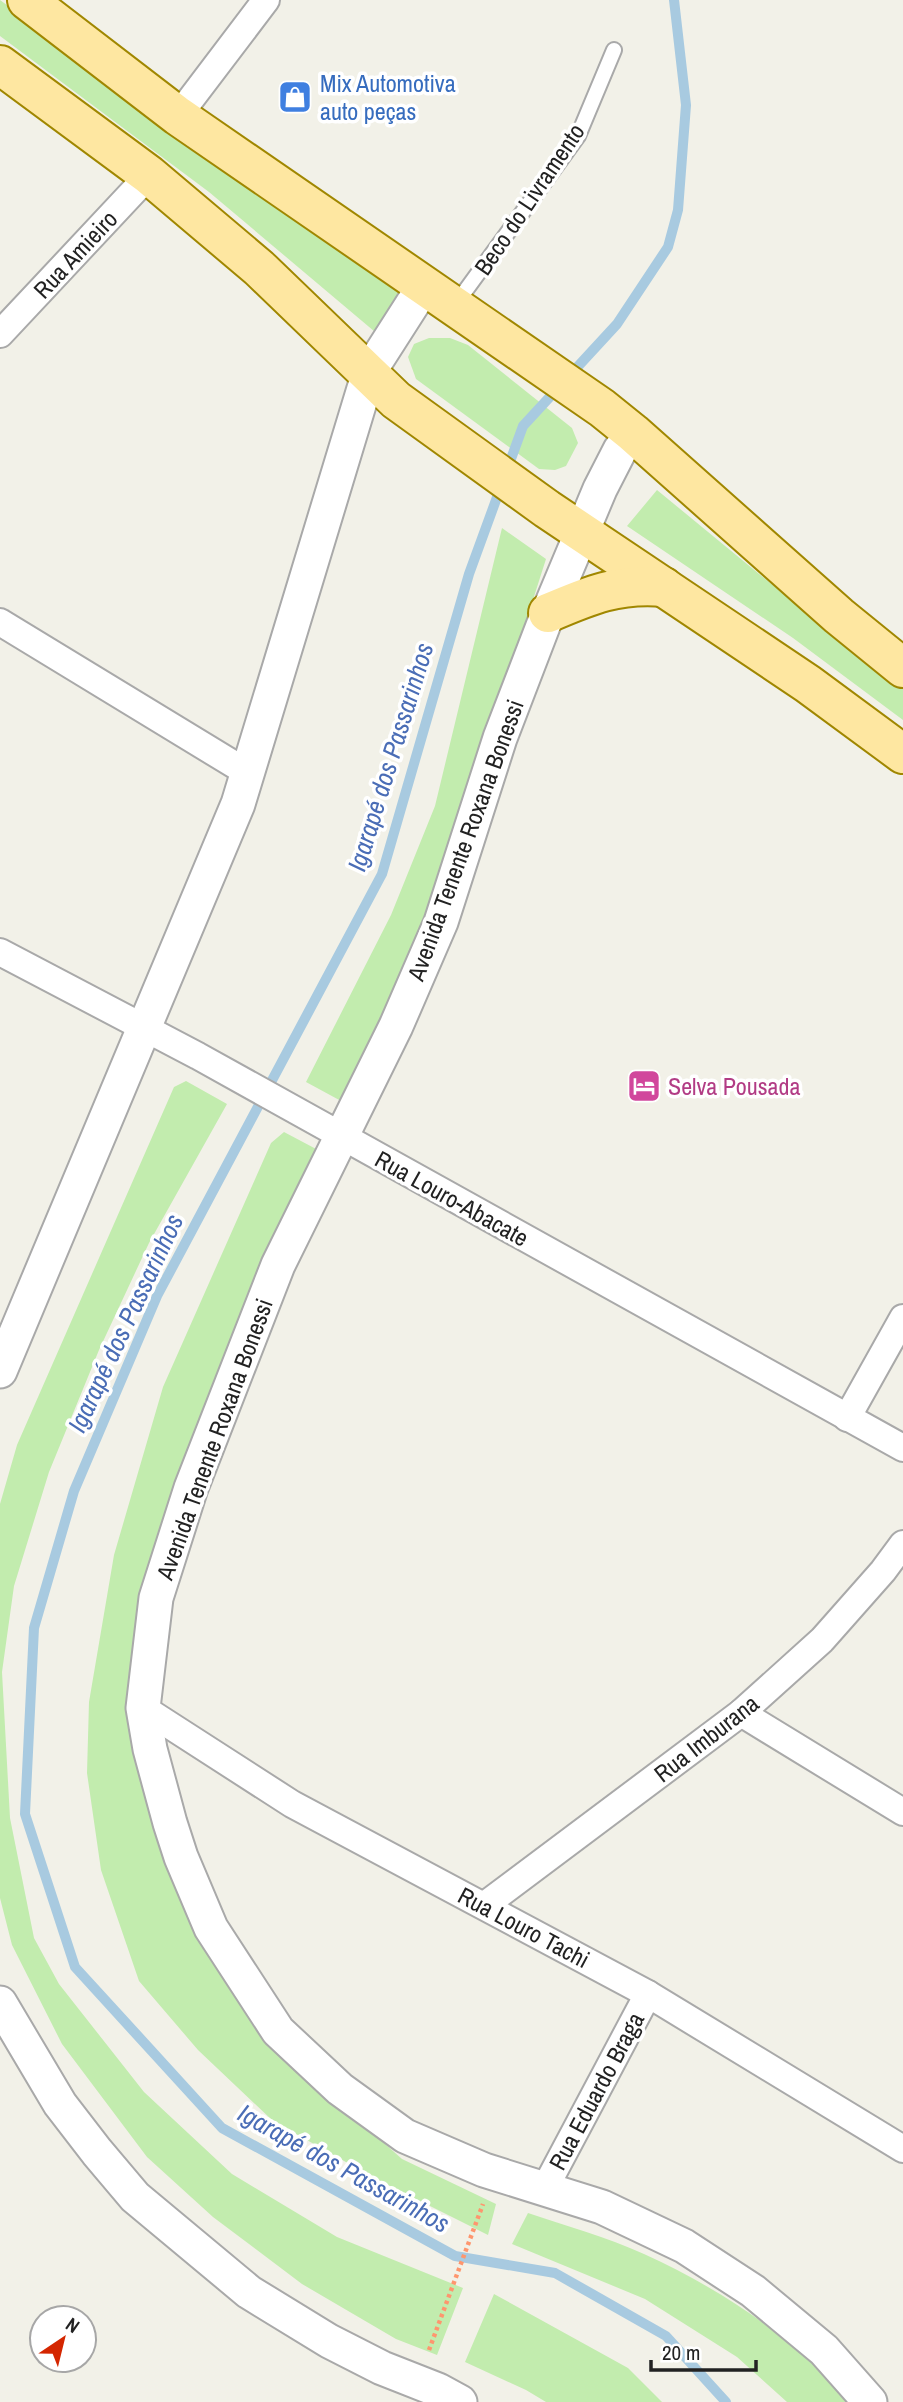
<svg xmlns="http://www.w3.org/2000/svg" width="903" height="2402" font-family="'Archivo Narrow',sans-serif">
<rect width="100%" height="100%" fill="#f2f1e8"/>
<g fill="#c2ecae">
<path d="M0,0L323,238L413,295L381,337L209,192L0,36Z"/>
<path d="M429,338H450L468,345L572,428L578,443L566,466L555,470L539,469L416,379L408,357L414,344Z"/>
<path d="M657,490L786,596L903,685V720L793,638L627,526Z"/>
<path d="M502,528L546,559L464,816L354,1108L306,1082L391,915L435,806Z"/>
<path d="M186,1081L227,1104L149,1243L99,1350L49,1472L14,1586L2,1672L10,1818L34,1938L59,1984L144,2092L232,2174L337,2237L463,2288L437,2355L396,2339L302,2284L213,2217L147,2157L62,2044L12,1945L0,1898V1504L17,1445L174,1087Z"/>
<path d="M284,1132L318,1150L150,1600L156,1809L294,2063L402,2159L496,2204L488,2235L376,2179L273,2121L198,2050L139,1981L101,1870L87,1773L89,1702L114,1555L163,1387L271,1143Z"/>
<path d="M528,2213C566,2226 607,2237 644,2254C721,2289 796,2339 851,2402H787L737,2357L645,2299L512,2244Z"/>
<path d="M494,2294L628,2368L662,2402H546L526,2390L465,2362Z"/>
</g>
<g fill="none" stroke-linecap="round" stroke-linejoin="round">
<path stroke="#a8cae0" stroke-width="10" d="M674,0L686,105L678,210L668,247L617,324L523,426L469,574L382,874L157,1296L74,1491L34,1628L25,1814L75,1967L222,2128L455,2256L555,2273L666,2336L726,2402"/>
<defs>
<path id="service" d="M455,305L578,136L614,50"/>
<g id="minor">
<path d="M178,116L266,0"/>
<path d="M0,334L149,175"/>
<path d="M0,622L248,773"/>
<path d="M0,952L198,1056L903,1448"/>
<path d="M847,1418L903,1318"/>
<path d="M143,1708L292,1804L648,1994L903,2149"/>
<path d="M741,1713L903,1812"/>
<path d="M485,1905L741,1713L822,1640L883,1571L903,1544"/>
<path d="M545,2188L648,1994"/>
</g>
<g id="tertiary">
<path d="M633,433L620,450L600,489L548,613L500,738L441,922L396,1026L278,1265L191,1488L156,1598L143,1708L150,1749L170,1823L181,1857L211,1928L278,2031L340,2089L405,2136L484,2170L602,2207L684,2246L753,2291L824,2350L870,2402"/>
<path d="M0,1371L238,804L369,372L424,286"/>
<path d="M0,2003L60,2104L97,2152L135,2197L249,2292L329,2341L382,2368L438,2390L460,2402"/>
</g>
<g id="primary">
<path d="M27,0L178,116L602,408L633,433L839,616L903,668"/>
<path d="M0,65L149,175L259,268L396,400L547,509L808,684L903,754"/>
<path d="M548,613C590,595 618,583 664,587"/>
</g>
</defs>
<use href="#service" stroke="#a9a9a9" stroke-width="18"/>
<use href="#minor" stroke="#a9a9a9" stroke-width="30"/>
<use href="#tertiary" stroke="#a9a9a9" stroke-width="37"/>
<use href="#primary" stroke="#a08700" stroke-width="42"/>
<path stroke="#fe966e" stroke-width="4.5" stroke-dasharray="3.5 3.5" stroke-linecap="butt" d="M429,2350L483,2204"/>
<use href="#service" stroke="#fff" stroke-width="14"/>
<use href="#minor" stroke="#fff" stroke-width="26"/>
<use href="#tertiary" stroke="#fff" stroke-width="33"/>
<use href="#primary" stroke="#fee7a1" stroke-width="38"/>
</g>
<defs>
<symbol id="shop-square" viewBox="-11 -11 22 22"><rect x="-9" y="-9" width="18" height="18" rx="4" fill="#3f7fe0" stroke="#fff"/><path d="M-5-2.5h2.3a2.7 3.5 0 0 1 5.4 0H5L5.5 6h-11ZM-1.5-2.5h3a1.5 2.3 0 0 0-3 0Z" fill="#fff"/></symbol>
<symbol id="hotel-square" viewBox="-11 -11 22 22"><rect x="-9" y="-9" width="18" height="18" rx="4" fill="#d1479c" stroke="#fff"/><path d="M-6-4.5h1.5V1H6V5H4.5V3h-9V5H-6ZM-4 0a1.8 1.8 0 1 1 3.6 0ZM.5 0V-2.5h3Q6-2.5 6 0Z" fill="#fff"/></symbol>
</defs>
<g fill-rule="evenodd">
<use href="#shop-square" x="276" y="78" width="38" height="38"/>
<use href="#hotel-square" x="625" y="1067" width="38" height="38"/>
</g>
<g text-anchor="middle" dominant-baseline="central" stroke-width="7" stroke-linejoin="round" paint-order="stroke">
<g font-size="24" fill="#366cbe" stroke="#fff" text-anchor="start">
<text x="320" y="83">Mix Automotiva<tspan x="320" dy="28">auto peças</tspan></text>
</g>
<g font-size="24" fill="#222" stroke="#fff">
<text transform="translate(529 199) rotate(-56)">Beco do Livramento</text>
<text transform="translate(75 254) rotate(-47)">Rua Amieiro</text>
<text transform="translate(465 840) rotate(-70)">Avenida Tenente Roxana Bonessi</text>
<text transform="translate(452 1198) rotate(29)">Rua Louro-Abacate</text>
<text transform="translate(214 1439) rotate(-70)">Avenida Tenente Roxana Bonessi</text>
<text transform="translate(706 1738) rotate(-38)">Rua Imburana</text>
<text transform="translate(524 1927) rotate(28)">Rua Louro Tachi</text>
<text transform="translate(596 2091) rotate(-62)">Rua Eduardo Braga</text>
</g>
<g font-size="24" fill="#b23c85" stroke="#fff" text-anchor="start">
<text x="668" y="1086">Selva Pousada</text>
</g>
<g font-size="26" font-style="italic" fill="#4a6db6" stroke="#fff">
<text transform="translate(390 757) rotate(-73)">Igarapé dos Passarinhos</text>
<text transform="translate(125 1323) rotate(-65)">Igarapé dos Passarinhos</text>
<text transform="translate(344 2168) rotate(29)">Igarapé dos Passarinhos</text>
</g>
</g>
<g transform="translate(63 2339) rotate(35)"><circle r="33" fill="#ffffff" stroke="#a7a7a7" stroke-width="2"/>
<path d="M0-5L12 26L0 18L-12 26Z" fill="#d42600"/>
<text y="-10" font-size="19" font-weight="bold" text-anchor="middle" fill="#222222">N</text>
</g>
<path d="M651 2360v10h105v-10" fill="none" stroke="#222222" stroke-width="3.5"/>
<text x="662" y="2360" font-size="21" fill="#222222" stroke="#ffffff" stroke-width="5" paint-order="stroke">20 m</text>
</svg>
